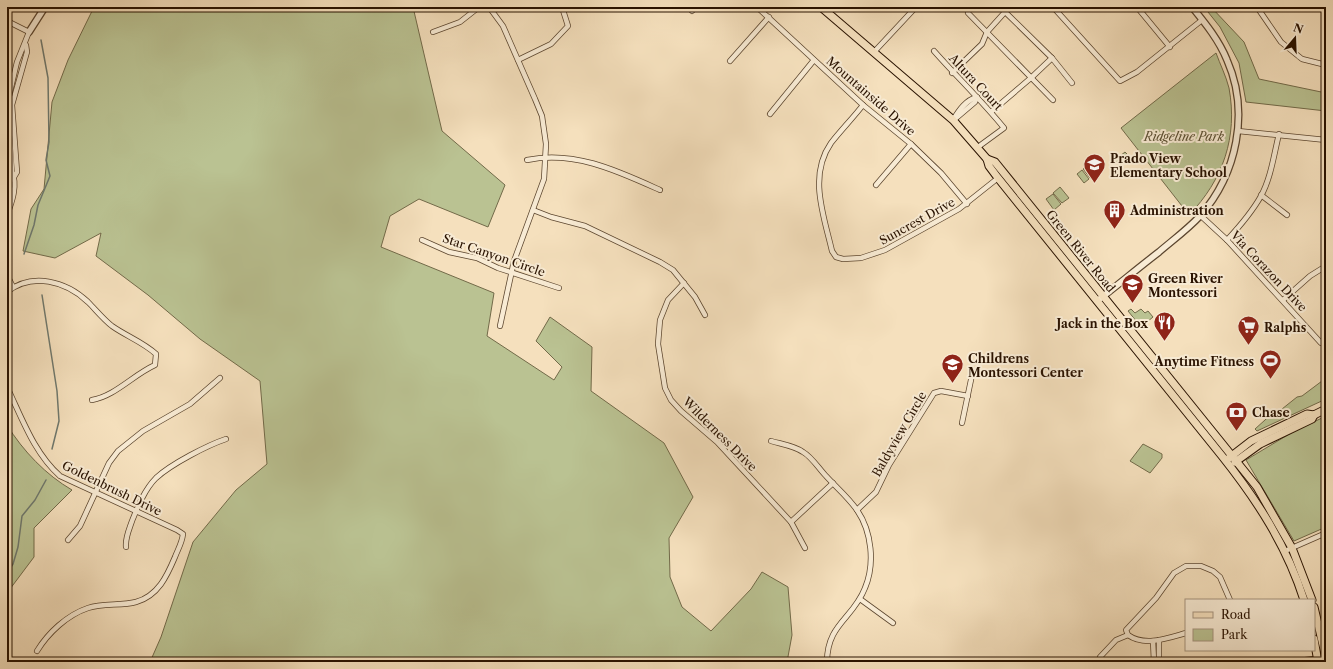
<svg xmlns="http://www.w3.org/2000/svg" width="1333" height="669" font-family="'Libre Caslon Text',serif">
<rect width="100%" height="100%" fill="#f5e0bd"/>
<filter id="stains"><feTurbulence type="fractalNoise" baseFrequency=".005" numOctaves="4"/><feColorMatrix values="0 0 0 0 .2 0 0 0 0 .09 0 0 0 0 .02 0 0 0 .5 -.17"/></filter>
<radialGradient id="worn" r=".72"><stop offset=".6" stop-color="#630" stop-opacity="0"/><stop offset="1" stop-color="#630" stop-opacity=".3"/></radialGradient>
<g fill="#bac292" stroke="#726a49">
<path d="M94,7H413L442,131L505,185L488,227L419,199L390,216L381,247L494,293L487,336L554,380L562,367L536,341L550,317L592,347L591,391L664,443L693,497L669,538L670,577L682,607L711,631L751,589L762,572L788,587L792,635L787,662H150L161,637L193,542L236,490L267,464L260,381L200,339L148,295L96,256L101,233L55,258L23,251L31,209L44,189L52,102L68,60Z"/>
<path d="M1204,7H1211L1244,42L1259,79L1326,93V111L1246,102L1239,63L1220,27Z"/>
<path d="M1216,53C1220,64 1226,76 1229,88C1238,137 1223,180 1189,215L1121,128Z"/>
<path d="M1125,152L1130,157L1119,165L1115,160Z"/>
<path d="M1088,166L1095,175L1090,178L1083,169Z"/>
<path d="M1082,170L1089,179L1084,183L1077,174Z"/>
<path d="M1060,187L1069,198L1062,203L1053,193Z"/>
<path d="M1053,194L1061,204L1054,210L1046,199Z"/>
<path d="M1131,309L1135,313L1141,309L1145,313L1148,311L1153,317L1141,327L1128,311Z"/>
<path d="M1326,378V399L1257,431L1255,429L1275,411L1277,413L1297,397L1302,396Z"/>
<path d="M1326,416V527L1294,541L1246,460L1291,433Z"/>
<path d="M7,425C23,451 46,475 72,490L34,528V557L7,593Z"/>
<path d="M1143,444L1162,454V458L1150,473L1130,461Z"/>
</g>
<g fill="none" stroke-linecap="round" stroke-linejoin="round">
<g stroke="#6f786d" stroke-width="1.5">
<path d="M24,254L34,225L38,205L50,176L46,160L49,142L48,78L41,40"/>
<path d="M42,295L57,391L59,421L52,449"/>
<path d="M7,573L13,564L18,547L22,516L35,500L46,480"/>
</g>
<defs>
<g id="minor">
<path d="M489,7L503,26L535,99L542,116L546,144L544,179L514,261L500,326"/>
<path d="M757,7L863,105L911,144L941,173L967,204"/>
<path d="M1000,7L1052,58L1072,83"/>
<path d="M1053,7L1120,81L1137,72L1202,20"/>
<path d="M1137,7L1170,47"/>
<path d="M1257,7L1281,42L1302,59L1326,65"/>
<path d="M692,11L696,7"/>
<path d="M968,13L1053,100"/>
<path d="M7,21L29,32L17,62L8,100L12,172C18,185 12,202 7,215"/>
<path d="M433,32L460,22L479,7"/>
<path d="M934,51C957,77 982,101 1004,128L978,147"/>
<path d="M874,52L916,7"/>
<path d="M518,60L551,44L568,26L562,7"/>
<path d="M730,61L769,17"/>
<path d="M952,73L982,44L987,32L1005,12"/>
<path d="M863,105C853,118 841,130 831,143C808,176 824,216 832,251L836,257L843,259L861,258L885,250L959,209L998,178"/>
<path d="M991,112L1032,77L1052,58"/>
<path d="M770,114L814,60"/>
<path d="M955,119L975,102L977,97"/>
<path d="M953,120C959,110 966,100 977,97"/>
<path d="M1238,131L1326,140"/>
<path d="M527,160C574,150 618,171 660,190"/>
<path d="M14,177L17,172L12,105L27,52L26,45"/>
<path d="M876,185L911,144"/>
<path d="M1261,195L1287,215"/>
<path d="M533,210L551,217L585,226L660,262L673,270L695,297L705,315"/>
<path d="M1200,215L1227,240L1321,343L1326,340"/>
<path d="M422,240L449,252L477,258L498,268L559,288"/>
<path d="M1227,240C1240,226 1252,212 1261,196C1271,178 1274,154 1279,134"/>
<path d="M7,275L13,287"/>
<path d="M684,283L668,300L660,320L658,344L665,388L671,400L681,411L717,442L791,522L805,548"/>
<path d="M7,292C32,272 66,281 88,302C96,310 103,319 112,326C126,336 143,342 156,354L155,365C133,375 115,396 92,400"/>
<path d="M1283,300L1310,276L1326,266"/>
<path d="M7,387C22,418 34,453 60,476L177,530L183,534C182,543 178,549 175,557C167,576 158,596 136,602C121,606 103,603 88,608C67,615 48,633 37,651"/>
<path d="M962,423L972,375"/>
<path d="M771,441C781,444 795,446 803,452C812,457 819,469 826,476C836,487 849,498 857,510C872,532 875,564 865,588C853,619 827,624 827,662"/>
<path d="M857,510L876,492L889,465L934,393L941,391L968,396"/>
<path d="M791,522L833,483"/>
<path d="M68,540L80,526L109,463L118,451L143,431L190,404L220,378"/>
<path d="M126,547C125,538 129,530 132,521C138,506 145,489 156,478C171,464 208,445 226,439"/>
<path d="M1285,551L1326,533"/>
<path d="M860,599L893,623"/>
<path d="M1128,635C1145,647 1168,638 1186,633"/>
<path d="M1159,640V662"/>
<path d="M1153,641L1154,662"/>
<path d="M1100,657L1116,640L1128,635L1126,630L1156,598L1174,573L1186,566H1201L1213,571L1220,577L1230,600"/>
</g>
<g id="tertiary">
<path d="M29,32L45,7"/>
<path d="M1097,301C1118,285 1138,268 1159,252C1173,240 1188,229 1200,216C1237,174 1250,112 1227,60C1219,40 1205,23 1192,7"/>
<path d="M1297,662L1321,659"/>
</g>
<g id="primary">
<path d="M821,7L953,120L987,159L989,166L998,178L1222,456C1257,500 1287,546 1304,600"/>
<path d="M987,159L995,162L1257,487L1292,548L1312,600"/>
<path d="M1229,458L1251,441L1307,414L1314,415L1326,409"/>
<path d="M1235,462L1260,444L1312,419L1314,415"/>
<path d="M1314,607L1326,658"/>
<path d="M1314,639L1318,662"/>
</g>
</defs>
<use href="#minor" stroke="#5c462f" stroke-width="6"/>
<use href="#tertiary" stroke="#5c462f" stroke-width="8"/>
<use href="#primary" stroke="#291200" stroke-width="9"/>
<use href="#minor" stroke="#f8ebd4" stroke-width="4.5"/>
<use href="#tertiary" stroke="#f8ebd4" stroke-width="5.5"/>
<use href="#primary" stroke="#f5e0bd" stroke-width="7"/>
</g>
<defs>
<symbol id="school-pin" viewBox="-11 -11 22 30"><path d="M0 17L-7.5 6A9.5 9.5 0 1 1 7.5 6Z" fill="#8f2418" stroke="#f8ebd4"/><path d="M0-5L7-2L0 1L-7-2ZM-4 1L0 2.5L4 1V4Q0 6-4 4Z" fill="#fff"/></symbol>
<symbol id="building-pin" viewBox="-11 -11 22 30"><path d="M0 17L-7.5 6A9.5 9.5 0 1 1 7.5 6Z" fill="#8f2418" stroke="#f8ebd4"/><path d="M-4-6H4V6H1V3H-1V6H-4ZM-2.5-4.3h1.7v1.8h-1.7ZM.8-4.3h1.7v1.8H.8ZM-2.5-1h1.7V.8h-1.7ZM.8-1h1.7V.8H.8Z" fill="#fff"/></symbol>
<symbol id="restaurant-pin" viewBox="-11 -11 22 30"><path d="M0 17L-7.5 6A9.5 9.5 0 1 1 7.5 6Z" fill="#8f2418" stroke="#f8ebd4"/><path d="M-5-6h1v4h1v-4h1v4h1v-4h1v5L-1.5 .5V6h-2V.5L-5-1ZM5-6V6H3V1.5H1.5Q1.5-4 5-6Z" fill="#fff"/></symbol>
<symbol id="supermarket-pin" viewBox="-11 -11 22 30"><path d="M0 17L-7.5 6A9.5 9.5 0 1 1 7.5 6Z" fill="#8f2418" stroke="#f8ebd4"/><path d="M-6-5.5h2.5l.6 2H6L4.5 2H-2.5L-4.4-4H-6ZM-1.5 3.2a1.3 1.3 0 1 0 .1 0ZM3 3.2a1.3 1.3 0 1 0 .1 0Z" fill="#fff"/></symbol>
<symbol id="stadium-pin" viewBox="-11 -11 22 30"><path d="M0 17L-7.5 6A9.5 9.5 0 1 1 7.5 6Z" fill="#8f2418" stroke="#f8ebd4"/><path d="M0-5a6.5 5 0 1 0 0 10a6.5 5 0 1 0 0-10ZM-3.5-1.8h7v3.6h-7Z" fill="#fff"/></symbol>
<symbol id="bank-pin" viewBox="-11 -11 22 30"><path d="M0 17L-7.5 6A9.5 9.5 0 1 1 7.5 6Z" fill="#8f2418" stroke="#f8ebd4"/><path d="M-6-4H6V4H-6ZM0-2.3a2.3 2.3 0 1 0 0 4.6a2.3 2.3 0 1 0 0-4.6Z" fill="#fff"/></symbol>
</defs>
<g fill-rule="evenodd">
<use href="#school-pin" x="1082" y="152" width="25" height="34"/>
<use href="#building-pin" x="1102" y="198" width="25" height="34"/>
<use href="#school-pin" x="1120" y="272" width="25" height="34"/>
<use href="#restaurant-pin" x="1152" y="310" width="25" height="34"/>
<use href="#supermarket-pin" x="1236" y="314" width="25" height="34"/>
<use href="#stadium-pin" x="1258" y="348" width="25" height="34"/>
<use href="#school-pin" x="940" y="352" width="25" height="34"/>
<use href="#bank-pin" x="1224" y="400" width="25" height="34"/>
</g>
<g text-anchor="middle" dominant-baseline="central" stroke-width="4" stroke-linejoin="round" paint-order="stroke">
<g font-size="12" fill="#291200" stroke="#f8ebd4">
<text transform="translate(976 82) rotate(47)">Altura Court</text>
<text transform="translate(871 96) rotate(41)">Mountainside Drive</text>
<text transform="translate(917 221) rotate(-29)">Suncrest Drive</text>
<text transform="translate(1081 251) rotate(51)">Green River Road</text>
<text transform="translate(494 255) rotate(19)">Star Canyon Circle</text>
<text transform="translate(1269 271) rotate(47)">Via Corazon Drive</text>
<text transform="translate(720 434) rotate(45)">Wilderness Drive</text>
<text transform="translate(899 434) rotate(-60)">Baldyview Circle</text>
<text transform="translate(112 488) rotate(26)">Goldenbrush Drive</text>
</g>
<g font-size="12" font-style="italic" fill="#5c5033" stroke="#f8ebd4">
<text x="1184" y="136">Ridgeline Park</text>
</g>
<g font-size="12" font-weight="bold" fill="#291200" stroke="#f8ebd4" text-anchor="start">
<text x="1110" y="158">Prado View<tspan x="1110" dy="14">Elementary School</tspan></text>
<text x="1130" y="210">Administration</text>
<text x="1148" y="278">Green River<tspan x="1148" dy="14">Montessori</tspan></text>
<text x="1148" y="323" text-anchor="end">Jack in the Box</text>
<text x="1264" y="327">Ralphs</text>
<text x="968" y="358">Childrens<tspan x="968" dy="14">Montessori Center</tspan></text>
<text x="1254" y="361" text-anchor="end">Anytime Fitness</text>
<text x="1252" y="412">Chase</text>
</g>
</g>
<rect width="1333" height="669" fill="none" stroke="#f5e0bd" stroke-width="24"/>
<rect x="8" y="8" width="1317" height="653" fill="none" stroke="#291200" stroke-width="2"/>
<rect x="12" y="12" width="1309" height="645" fill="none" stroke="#291200"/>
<rect x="1185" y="599" width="130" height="52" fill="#f8ebd4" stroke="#a5947f"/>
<rect x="1193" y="612" width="20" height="6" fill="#f5e0bd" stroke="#a5947f"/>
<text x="1221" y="619" font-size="12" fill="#291200">Road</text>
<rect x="1193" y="629" width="20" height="12" fill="#bac292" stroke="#a5947f"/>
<text x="1221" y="639" font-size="12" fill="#291200">Park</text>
<g transform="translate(1295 38) rotate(19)" stroke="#f8ebd4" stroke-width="3" paint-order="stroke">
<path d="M0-3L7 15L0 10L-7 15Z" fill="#291200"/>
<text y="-6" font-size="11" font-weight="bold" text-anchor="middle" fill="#291200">N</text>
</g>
<rect width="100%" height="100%" filter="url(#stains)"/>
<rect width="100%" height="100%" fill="url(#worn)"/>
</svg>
